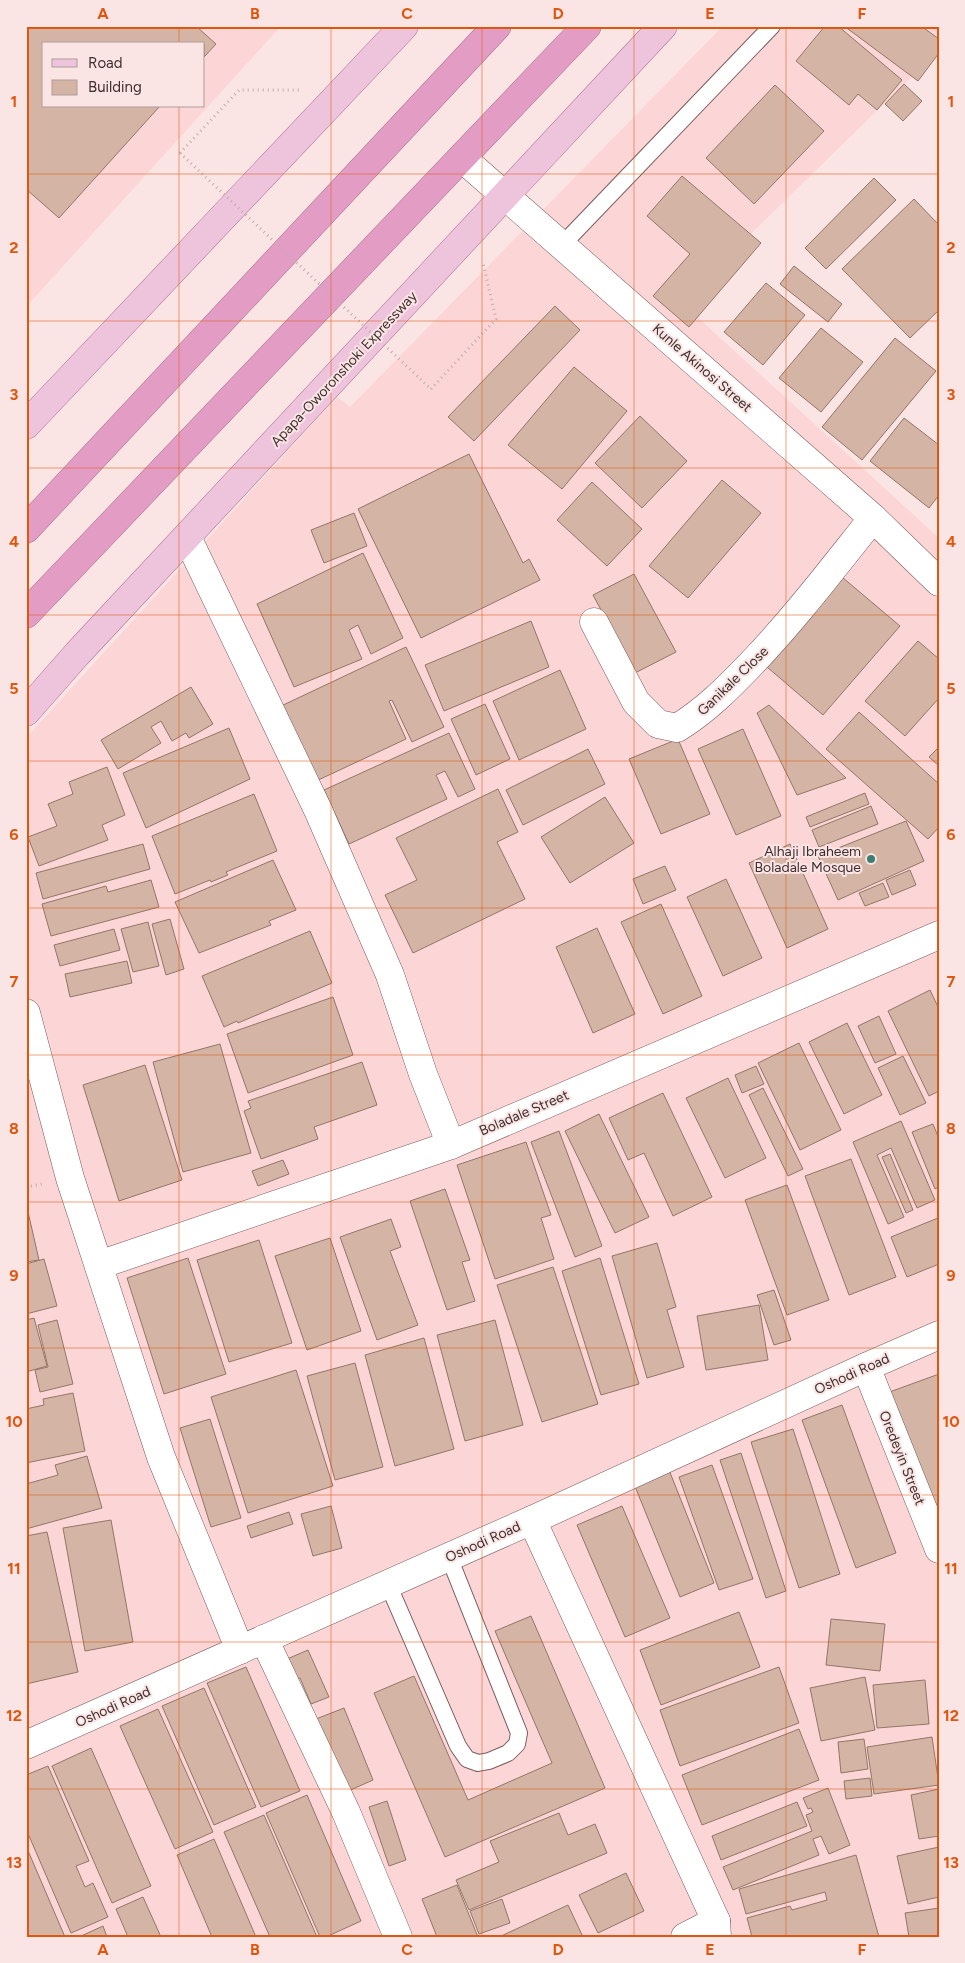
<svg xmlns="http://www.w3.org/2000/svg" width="965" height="1963" font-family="Figtree,sans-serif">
<rect width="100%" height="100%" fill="#fbe4e4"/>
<g fill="#fcd6d7" fill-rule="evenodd">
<path d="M26,26H281L26,307ZM44,44H204V106H44Z"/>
<path d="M723,26H939V50L681,302L939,538V1937H26V738L337,397L350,407Z"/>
</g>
<g fill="#d4b4a4" stroke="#937667">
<path d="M28,26H196L216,44L204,57V44H44V106H160L59,218L26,189V28Z"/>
<path d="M825,26H838L902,80L877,110L858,94L849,105L796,61Z"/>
<path d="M844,26H921L939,39V53L918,81Z"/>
<path d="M904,84L922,101L903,121L885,104Z"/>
<path d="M775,85L824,131L754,204L706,158Z"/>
<path d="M682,176L761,243L689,327L653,296L690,254L647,216Z"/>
<path d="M874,178L896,200L826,269L805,248Z"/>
<path d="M914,199L939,225V310L910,338L842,269Z"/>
<path d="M794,266L842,304L828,322L780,284Z"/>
<path d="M766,283L805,315L763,365L724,332Z"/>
<path d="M555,306L580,330L474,441L448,417Z"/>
<path d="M821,328L863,362L821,412L779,378Z"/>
<path d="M895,338L936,371L862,460L822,427Z"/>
<path d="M574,367L627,411L562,489L508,445Z"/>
<path d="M640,416L687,461L642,508L595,463Z"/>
<path d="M904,418L939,445V495L929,508L870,461Z"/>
<path d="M469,454L523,563L529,559L540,580L421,638L358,509Z"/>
<path d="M722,480L761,513L688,598L649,566Z"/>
<path d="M592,482L642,529L607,566L557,520Z"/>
<path d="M354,513L367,546L324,563L311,530Z"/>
<path d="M363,553L403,638L371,654L358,625L349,630L362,659L294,687L257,604Z"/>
<path d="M836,572L900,626L823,715L760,661Z"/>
<path d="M634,574L676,652L635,673L593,595Z"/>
<path d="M531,621L549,667L444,711L425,665Z"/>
<path d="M918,641L939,659V698L905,736L865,701Z"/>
<path d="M406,647L444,727L412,742L392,700L389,701L406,739L314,782L279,707Z"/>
<path d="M560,670L586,729L519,760L493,701Z"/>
<path d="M191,687L213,724L189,738L186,733L172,741L161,721L151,727L161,743L118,769L101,740Z"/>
<path d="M485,704L510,759L476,775L451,719Z"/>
<path d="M769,705L846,778L797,795L757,713Z"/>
<path d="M859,712L939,784V827L928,839L826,749Z"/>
<path d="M229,728L250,779L146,828L123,773Z"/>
<path d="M743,729L781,816L736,835L698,749Z"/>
<path d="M449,733L475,789L458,797L445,771L436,775L447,799L349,844L324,790Z"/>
<path d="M678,739L710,814L661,834L629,759Z"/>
<path d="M939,747V766L929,757Z"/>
<path d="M588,749L605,784L523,825L506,790Z"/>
<path d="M107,767L125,815L102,825L108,840L39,866L28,837L57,826L48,804L73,794L69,782Z"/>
<path d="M498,789L518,832L497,842L525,899L413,953L385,895L417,880L396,838Z"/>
<path d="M865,793L869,804L810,827L806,817Z"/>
<path d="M254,794L277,851L226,872L228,875L211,882L210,880L175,894L152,836Z"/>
<path d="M605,797L634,843L570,883L541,837Z"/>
<path d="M871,806L878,824L819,847L812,830Z"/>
<path d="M906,821L924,861L838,900L818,856Z"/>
<path d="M143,844L150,869L43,899L36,873Z"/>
<path d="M790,844L828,929L787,948L749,863Z"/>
<path d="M273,860L296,910L269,921L271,925L199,953L175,902Z"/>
<path d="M665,866L676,890L643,904L633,879Z"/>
<path d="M910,870L916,885L892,895L886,880Z"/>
<path d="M726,879L762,958L723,976L687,897Z"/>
<path d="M151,880L159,907L51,936L42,904L106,886L108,892Z"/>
<path d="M883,883L889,897L865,906L859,893Z"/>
<path d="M661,904L702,996L663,1014L621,922Z"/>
<path d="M170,919L184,969L166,975L152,924Z"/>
<path d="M148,922L159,966L133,972L121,929Z"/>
<path d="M597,928L635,1014L593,1033L556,947Z"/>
<path d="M114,929L120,950L60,966L54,945Z"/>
<path d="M310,931L332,983L238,1023L237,1021L224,1027L202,976Z"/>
<path d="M127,961L132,983L70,997L65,974Z"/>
<path d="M930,990L939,1009V1091L929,1096L888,1011Z"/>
<path d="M333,997L353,1055L248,1093L227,1034Z"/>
<path d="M879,1016L896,1054L875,1063L858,1026Z"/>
<path d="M847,1023L882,1095L844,1114L809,1042Z"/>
<path d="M799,1043L841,1130L800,1150L758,1063Z"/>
<path d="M220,1044L251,1153L183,1172L153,1062Z"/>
<path d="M903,1056L926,1103L900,1115L878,1068Z"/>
<path d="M362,1062L377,1105L314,1127L318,1139L261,1159L244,1111L251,1108L248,1101Z"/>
<path d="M145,1065L182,1180L119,1201L83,1085Z"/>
<path d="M756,1066L764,1084L742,1093L735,1075Z"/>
<path d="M728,1078L766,1158L725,1178L686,1098Z"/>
<path d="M763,1088L803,1169L788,1176L749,1095Z"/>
<path d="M663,1093L712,1197L673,1216L644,1153L628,1160L609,1118Z"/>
<path d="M599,1114L649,1217L615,1233L565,1131Z"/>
<path d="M901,1121L935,1200L917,1208L891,1148L877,1155L904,1217L888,1224L853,1142Z"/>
<path d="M933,1124L939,1139V1187L935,1189L912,1132Z"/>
<path d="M559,1131L602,1246L575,1257L531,1142Z"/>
<path d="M526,1142L551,1215L541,1218L554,1259L495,1279L457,1165Z"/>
<path d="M890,1154L913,1210L906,1213L882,1157Z"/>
<path d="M851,1159L896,1277L849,1295L805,1176Z"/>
<path d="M283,1160L289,1174L258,1186L252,1171Z"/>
<path d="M787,1185L829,1300L787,1315L745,1200Z"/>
<path d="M445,1189L470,1260L462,1262L475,1301L447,1310L410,1201Z"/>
<path d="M26,1203L39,1260L26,1262Z"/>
<path d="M938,1218L939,1264L907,1277L891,1237Z"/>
<path d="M391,1219L401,1247L390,1251L418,1325L377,1340L340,1237Z"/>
<path d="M330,1238L361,1331L307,1350L275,1256Z"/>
<path d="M259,1240L292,1343L229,1362L197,1260Z"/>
<path d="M657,1243L676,1307L667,1310L684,1367L647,1378L612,1256Z"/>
<path d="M188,1258L226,1374L164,1394L127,1278Z"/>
<path d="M600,1258L639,1384L601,1395L562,1271Z"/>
<path d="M44,1259L57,1306L26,1314V1264Z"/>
<path d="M553,1267L598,1404L542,1422L497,1285Z"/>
<path d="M774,1290L791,1340L774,1345L757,1295Z"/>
<path d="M759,1305L768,1360L706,1370L697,1316Z"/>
<path d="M34,1318L47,1366L26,1372V1320Z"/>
<path d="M57,1320L73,1384L40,1392L35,1370L48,1367L38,1325Z"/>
<path d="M495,1320L523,1425L465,1441L437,1335Z"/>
<path d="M424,1338L454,1449L395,1466L365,1355Z"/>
<path d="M355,1363L383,1467L335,1480L307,1376Z"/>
<path d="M296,1370L333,1486L248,1513L211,1397Z"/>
<path d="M939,1374V1505L926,1510L884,1394Z"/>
<path d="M73,1393L85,1451L26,1463V1409L44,1405L43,1399Z"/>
<path d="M842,1405L896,1553L856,1568L802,1420Z"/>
<path d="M210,1419L241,1518L211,1527L180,1428Z"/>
<path d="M793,1429L840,1574L799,1588L751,1442Z"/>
<path d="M741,1453L786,1591L766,1598L720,1460Z"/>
<path d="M87,1456L102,1508L26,1529V1484L58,1475L55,1465Z"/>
<path d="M712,1465L753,1579L719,1590L679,1477Z"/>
<path d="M669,1470L714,1583L680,1597L634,1484Z"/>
<path d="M331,1506L342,1548L313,1556L301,1514Z"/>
<path d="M622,1506L670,1618L625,1637L577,1525Z"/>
<path d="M289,1512L293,1524L251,1538L247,1526Z"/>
<path d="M111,1520L133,1642L85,1651L63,1528Z"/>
<path d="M47,1532L78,1672L26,1684V1536Z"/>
<path d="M739,1612L760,1667L661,1705L640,1650Z"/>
<path d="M531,1616L605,1788L445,1857L374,1693L414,1676L468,1800L552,1763L495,1631Z"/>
<path d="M831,1619L885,1624L880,1671L826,1665Z"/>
<path d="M308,1650L329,1697L311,1704L300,1678L296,1679L287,1659Z"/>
<path d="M246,1667L300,1791L261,1807L207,1683Z"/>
<path d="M779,1667L799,1723L680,1766L660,1710Z"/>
<path d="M865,1677L875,1730L821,1741L810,1688Z"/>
<path d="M925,1680L929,1724L877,1728L873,1685Z"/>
<path d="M204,1688L256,1807L214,1825L162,1706Z"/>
<path d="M344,1708L373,1780L346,1792L316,1719Z"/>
<path d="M158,1709L213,1832L175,1849L120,1726Z"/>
<path d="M799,1729L819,1780L702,1825L682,1775Z"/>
<path d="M932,1737L939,1785L874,1794L867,1747Z"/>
<path d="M864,1739L868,1769L841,1773L838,1742Z"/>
<path d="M91,1748L151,1886L112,1903L52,1766Z"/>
<path d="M48,1766L89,1861L76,1866L85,1887L93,1883L108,1917L71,1933L26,1829V1775Z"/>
<path d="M870,1778L872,1796L846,1799L844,1781Z"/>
<path d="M828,1788L850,1845L829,1854L821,1836L813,1839L819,1855L733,1890L723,1867L812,1831L806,1815L813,1812L811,1808L808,1809L803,1798Z"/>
<path d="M939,1789V1836L919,1839L911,1795Z"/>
<path d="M307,1795L361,1921L326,1937H320L266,1813Z"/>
<path d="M387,1801L406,1860L389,1866L369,1807Z"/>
<path d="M797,1802L807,1826L721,1860L712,1836Z"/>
<path d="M559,1813L568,1835L595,1824L607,1853L469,1910L456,1880L499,1862L490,1841Z"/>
<path d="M264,1815L317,1937H270L224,1832Z"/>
<path d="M214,1839L256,1937H212L177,1855Z"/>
<path d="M26,1846L65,1937H26Z"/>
<path d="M939,1847V1897L908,1904L897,1856Z"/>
<path d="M856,1855L879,1937H752L747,1918L790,1906L792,1910L827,1900L825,1892L746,1914L739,1889Z"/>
<path d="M626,1873L644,1911L598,1933L579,1895Z"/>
<path d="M457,1885L478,1937H437L422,1899Z"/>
<path d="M143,1897L161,1937H128L116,1909Z"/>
<path d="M502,1899L510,1923L479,1934L470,1911Z"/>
<path d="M568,1905L583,1937H499Z"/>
<path d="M939,1908V1937H909L905,1913Z"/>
<path d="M103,1926L107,1937H79Z"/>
</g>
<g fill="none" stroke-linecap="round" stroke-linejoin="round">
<defs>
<g id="service">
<path d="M562,245L772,26"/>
<path d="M388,1584L458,1746L467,1759L478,1763L489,1761L508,1753L517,1744L519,1733L449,1557"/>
</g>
<g id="minor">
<path d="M462,158L873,518L939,582"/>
<path d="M187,537L318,810L390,975L423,1074L451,1145"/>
<path d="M594,622L636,702L658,724L677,728C705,711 728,688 751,664C795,618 833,568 873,518"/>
<path d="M26,1013L70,1178L161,1457L240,1650"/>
<path d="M99,1265L451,1145L939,935"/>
<path d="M866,1367L939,1549"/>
<path d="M532,1520L716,1921L717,1937"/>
<path d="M264,1639L346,1812L398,1937"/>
<path d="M685,1937L716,1921"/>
</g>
<path id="tertiary" d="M26,1745L532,1520L866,1367L939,1335"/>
<g id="primary">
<path d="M26,425L404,26"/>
<path d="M26,712L77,654L663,26"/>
</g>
<g id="motorway">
<path d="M26,529L497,26"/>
<path d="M26,614L587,26"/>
</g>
</defs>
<use href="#service" stroke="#7b5b5c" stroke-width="18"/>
<use href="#minor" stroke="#7b5b5c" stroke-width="29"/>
<use href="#tertiary" stroke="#7b5b5c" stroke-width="29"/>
<use href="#primary" stroke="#a97690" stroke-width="29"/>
<use href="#motorway" stroke="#a97690" stroke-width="29"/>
<g stroke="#c0acac" stroke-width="3" stroke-dasharray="1 4" stroke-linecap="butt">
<path d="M180,153L239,90H302"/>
<path d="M431,389L496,319L483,263"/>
<path d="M26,1187L42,1184"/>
</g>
<use href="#service" stroke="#fff" stroke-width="16"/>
<use href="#minor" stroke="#fff" stroke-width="28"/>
<use href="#tertiary" stroke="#fff" stroke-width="28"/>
<use href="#primary" stroke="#eec4dc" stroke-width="28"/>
<use href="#motorway" stroke="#e39dc5" stroke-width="28"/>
<path stroke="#c0acac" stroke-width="3" stroke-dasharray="1 4" stroke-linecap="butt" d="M180,153L431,389"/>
</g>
<path fill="none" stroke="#df570e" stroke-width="1" stroke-opacity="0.55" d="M179,26V44M331,26V1937M482,26V1937M634,26V1937M786,26V1937M179,106V1937M26,174H939M26,321H939M26,468H939M26,615H939M26,761H939M26,908H939M26,1055H939M26,1202H939M26,1348H939M26,1495H939M26,1642H939M26,1789H939"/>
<circle fill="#3c7e6f" stroke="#fbe4e4" stroke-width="2" cx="871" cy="859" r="5"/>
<g text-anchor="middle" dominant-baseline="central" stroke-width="4" stroke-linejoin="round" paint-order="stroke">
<g font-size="14" fill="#3d2f2f" stroke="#fbe4e4">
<text transform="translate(702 368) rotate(41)">Kunle Akinosi Street</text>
<text transform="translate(344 369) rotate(-47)">Apapa-Oworonshoki Expressway</text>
<text transform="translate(733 681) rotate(-44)">Ganikale Close</text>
<text transform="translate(524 1113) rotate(-23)">Boladale Street</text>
<text transform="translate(852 1374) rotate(-24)">Oshodi Road</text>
<text transform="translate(902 1458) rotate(68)">Oredeyin Street</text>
<text transform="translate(483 1542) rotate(-24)">Oshodi Road</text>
<text transform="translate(113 1707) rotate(-24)">Oshodi Road</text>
</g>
<g font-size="14" fill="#3d2f2f" stroke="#fbe4e4" text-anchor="end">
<text x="861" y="851">Alhaji Ibraheem<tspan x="861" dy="16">Boladale Mosque</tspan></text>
</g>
</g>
<rect width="965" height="1963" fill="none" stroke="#fbe4e4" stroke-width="55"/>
<rect x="42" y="42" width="162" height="65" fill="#fbe4e4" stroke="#af9c9c"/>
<rect x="52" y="59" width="25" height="8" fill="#eec4dc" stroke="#af9c9c"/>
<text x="88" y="68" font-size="15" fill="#3d2f2f">Road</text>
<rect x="52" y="80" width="25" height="15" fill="#d4b4a4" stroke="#af9c9c"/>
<text x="88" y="92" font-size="15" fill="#3d2f2f">Building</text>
<rect x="28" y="28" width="910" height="1908" fill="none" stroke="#df570e" stroke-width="2"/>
<g font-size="16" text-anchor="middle" font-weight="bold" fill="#df570e">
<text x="103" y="19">A</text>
<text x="255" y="19">B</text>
<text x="407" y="19">C</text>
<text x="558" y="19">D</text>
<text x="710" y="19">E</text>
<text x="862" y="19">F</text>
<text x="14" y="107">1</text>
<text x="951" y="107">1</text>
<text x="14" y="253">2</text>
<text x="951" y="253">2</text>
<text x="14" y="400">3</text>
<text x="951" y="400">3</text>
<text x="14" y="547">4</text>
<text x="951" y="547">4</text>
<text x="14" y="694">5</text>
<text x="951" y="694">5</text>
<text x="14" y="840">6</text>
<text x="951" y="840">6</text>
<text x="14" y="987">7</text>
<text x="951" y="987">7</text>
<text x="14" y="1134">8</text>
<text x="951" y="1134">8</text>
<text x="14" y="1281">9</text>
<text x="951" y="1281">9</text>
<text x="14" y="1427">10</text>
<text x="951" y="1427">10</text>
<text x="14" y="1574">11</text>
<text x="951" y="1574">11</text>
<text x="14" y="1721">12</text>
<text x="951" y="1721">12</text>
<text x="14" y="1868">13</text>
<text x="951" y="1868">13</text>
<text x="103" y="1955">A</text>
<text x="255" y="1955">B</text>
<text x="407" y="1955">C</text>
<text x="558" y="1955">D</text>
<text x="710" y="1955">E</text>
<text x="862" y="1955">F</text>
</g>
</svg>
